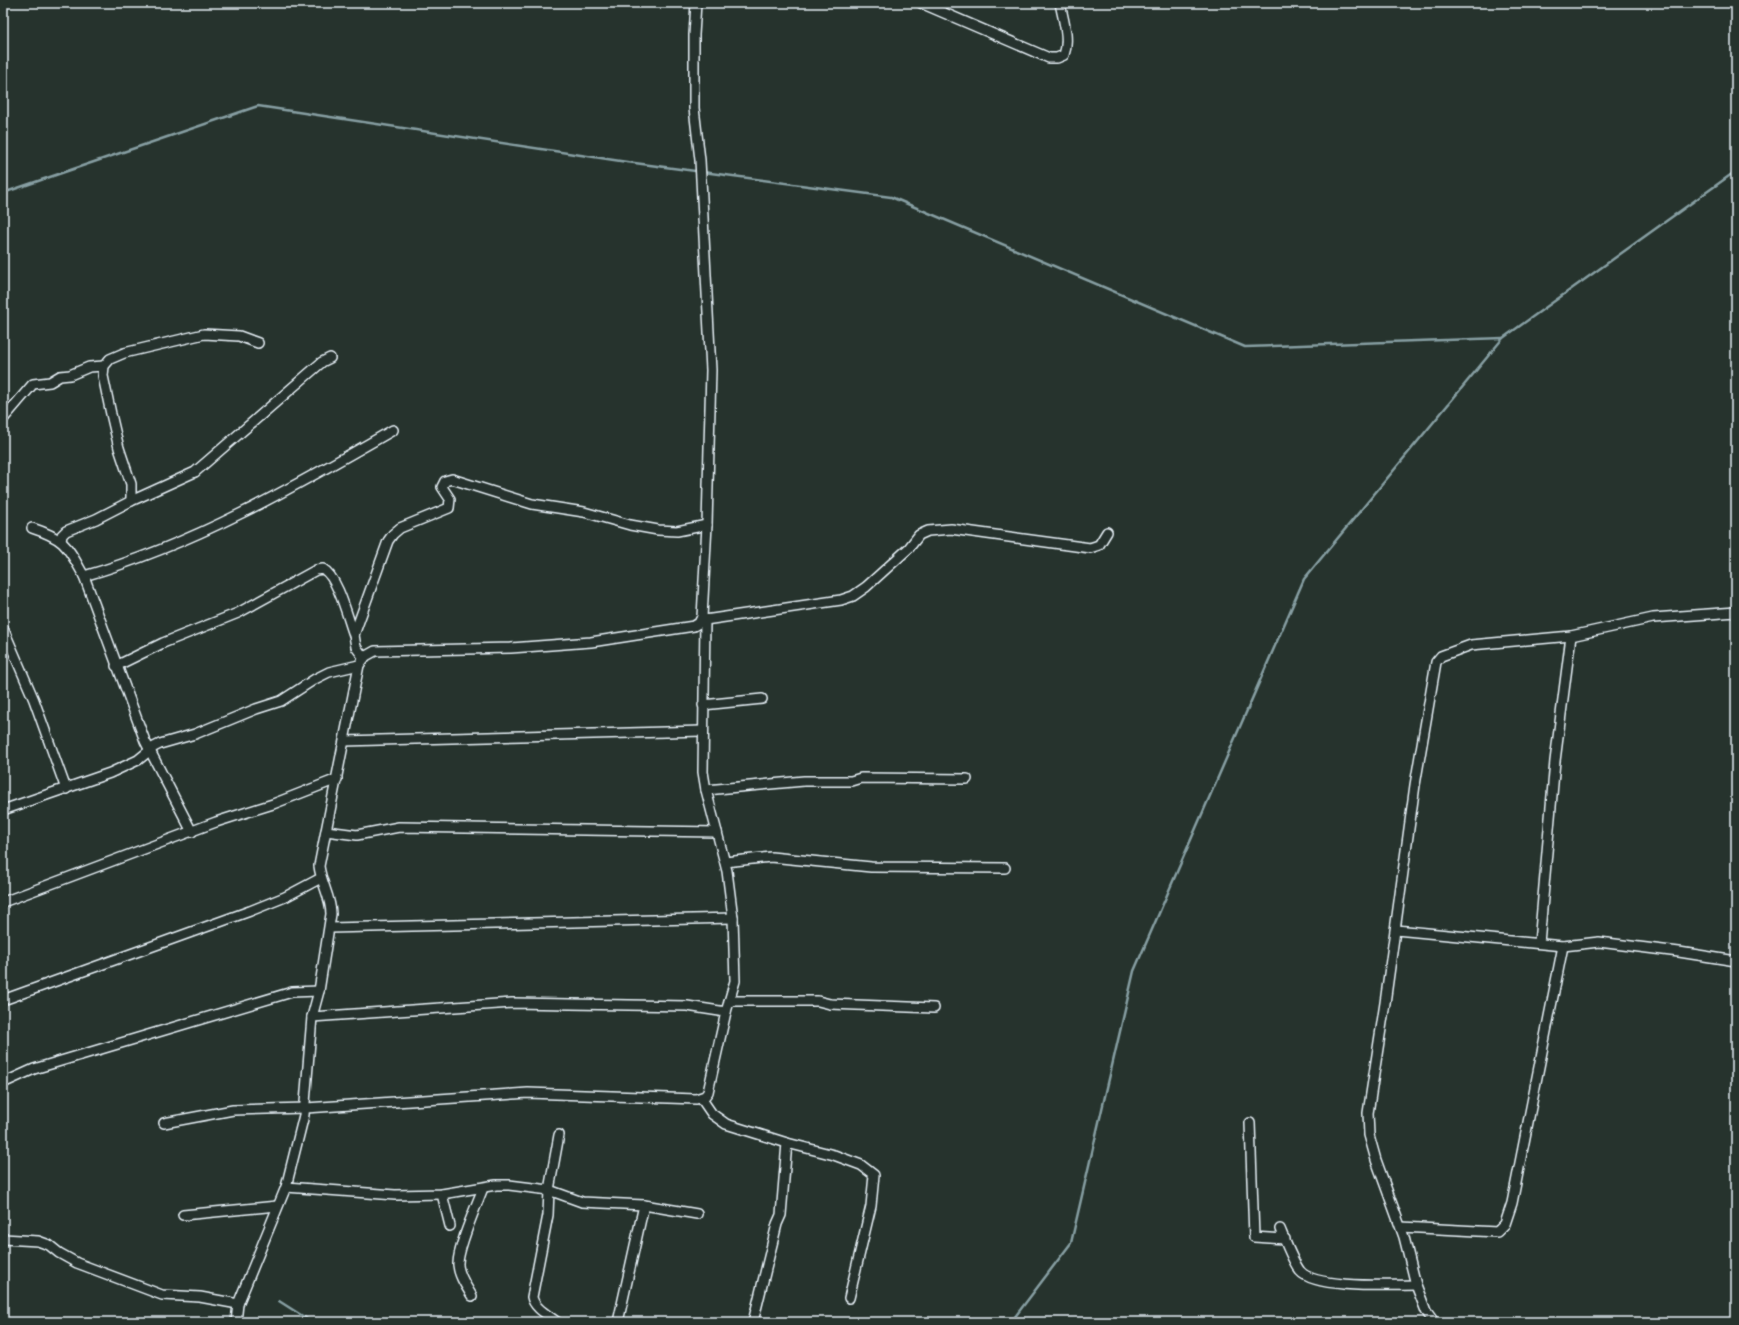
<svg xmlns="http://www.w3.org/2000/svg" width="1739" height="1325" font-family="'Gochi Hand',sans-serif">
<rect width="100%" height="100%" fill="#26332d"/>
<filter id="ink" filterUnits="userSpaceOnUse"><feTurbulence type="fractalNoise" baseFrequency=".025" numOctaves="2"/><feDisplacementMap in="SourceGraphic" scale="8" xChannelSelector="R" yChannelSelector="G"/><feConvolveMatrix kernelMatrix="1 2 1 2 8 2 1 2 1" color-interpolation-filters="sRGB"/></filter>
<g filter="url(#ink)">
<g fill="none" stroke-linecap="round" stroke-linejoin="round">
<g stroke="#879fa3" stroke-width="2.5">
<path d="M3,193L258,106L627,162L891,197L1245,347L1503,338"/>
<path d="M279,1301L312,1322"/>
<path d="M1011,1322L1071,1243L1134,971L1304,579L1503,338L1736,171"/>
</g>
<defs>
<g id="street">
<path d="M921,3L1049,58H1057L1064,55C1070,39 1063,19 1060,3"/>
<path d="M3,419L33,384L50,382L60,376L70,375L89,367L104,366"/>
<path d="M131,501V484L119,448L111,414L103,376L104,366L110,359L124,353L204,334L239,336L258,343"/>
<path d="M32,528C66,539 67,546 84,576L145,741L192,832"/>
<path d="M61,541L62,535L66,531L96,519L131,501L195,472L322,362L330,358"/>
<path d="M84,576C193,545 294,487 393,430"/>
<path d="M705,620L841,600L853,596L866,587L909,548L919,535L928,531L951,529L1090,548L1099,545L1107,532"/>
<path d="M3,628L34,700L66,789"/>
<path d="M364,658L356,647L354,635L388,541L393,534L400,528L449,508L450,499L442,487L445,481L452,479L532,504L584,512L630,525L658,530L677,531L707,525"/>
<path d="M116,666L163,643L238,613L316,570L323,569C338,577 348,619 354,635"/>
<path d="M703,705L762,699"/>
<path d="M344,741L702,731"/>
<path d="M706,790L804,781H851L861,778L967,779"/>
<path d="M3,810L110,773L138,760L154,747L160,744L195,734L256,709L281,701L315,679L329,672L359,665"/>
<path d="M326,831L357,835L399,827L717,832"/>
<path d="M725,862L771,857L871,867L1005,868"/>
<path d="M3,902L216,822L273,804L337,779"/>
<path d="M330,928L733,918"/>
<path d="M1396,930L1563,946L1599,942L1679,952L1736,961"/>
<path d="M1539,943L1555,761L1571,636"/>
<path d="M3,1000L250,911L285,897L321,878"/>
<path d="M729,1001H818L830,1004L934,1008"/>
<path d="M312,1017L512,1003L687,1006L726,1012"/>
<path d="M3,1083L34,1069L292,992L319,991"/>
<path d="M701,1098L712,1114L726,1124L787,1143L834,1155L861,1165L874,1175L871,1206L849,1298"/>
<path d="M164,1123L233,1110L306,1108L528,1093L696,1099L705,1096L708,1092L726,1012L735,981L733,918L727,871L706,790L703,772L705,620L702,617"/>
<path d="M1250,1123L1254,1237L1285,1239"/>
<path d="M286,1187L395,1195L442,1194L496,1185H509L549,1190L582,1202L644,1205L697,1214"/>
<path d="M442,1194L450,1226"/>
<path d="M183,1215L277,1206"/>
<path d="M1401,1227L1497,1232L1505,1224L1512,1203L1563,946"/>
<path d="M1280,1229C1285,1241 1293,1262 1300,1271C1315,1289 1392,1285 1416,1285"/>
<path d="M3,1239L38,1241L49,1245L59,1253L77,1263L162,1295L200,1297L238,1304"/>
<path d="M472,1296C466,1286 459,1276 458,1265C457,1249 477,1204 483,1188"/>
<path d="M236,1322L238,1304L286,1187L304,1115L312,1017L319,991L331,914C331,897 321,883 319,866L359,665L366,656L375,651L511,648L591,642L694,626L699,623L702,617L707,525L711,370L700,160L694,108V35L696,3"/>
<path d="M557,1322C548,1315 534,1308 532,1297L548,1215L549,1190L559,1135"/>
<path d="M618,1322L644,1205"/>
<path d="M753,1322L777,1224L781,1215L787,1143"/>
<path d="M1434,1322L1426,1311L1416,1285L1404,1237L1376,1160L1369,1135L1368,1113L1385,1003L1415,785L1436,662L1441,656L1471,645L1571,636L1653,618L1736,612"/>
</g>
</defs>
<use href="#street" stroke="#e8f1f8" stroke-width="12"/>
<use href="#street" stroke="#26332d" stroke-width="9"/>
</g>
</g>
<rect width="1739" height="1325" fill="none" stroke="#26332d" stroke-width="16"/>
<rect x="8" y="8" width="1723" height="1309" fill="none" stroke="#e8f1f8" stroke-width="1.5" filter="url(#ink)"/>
</svg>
